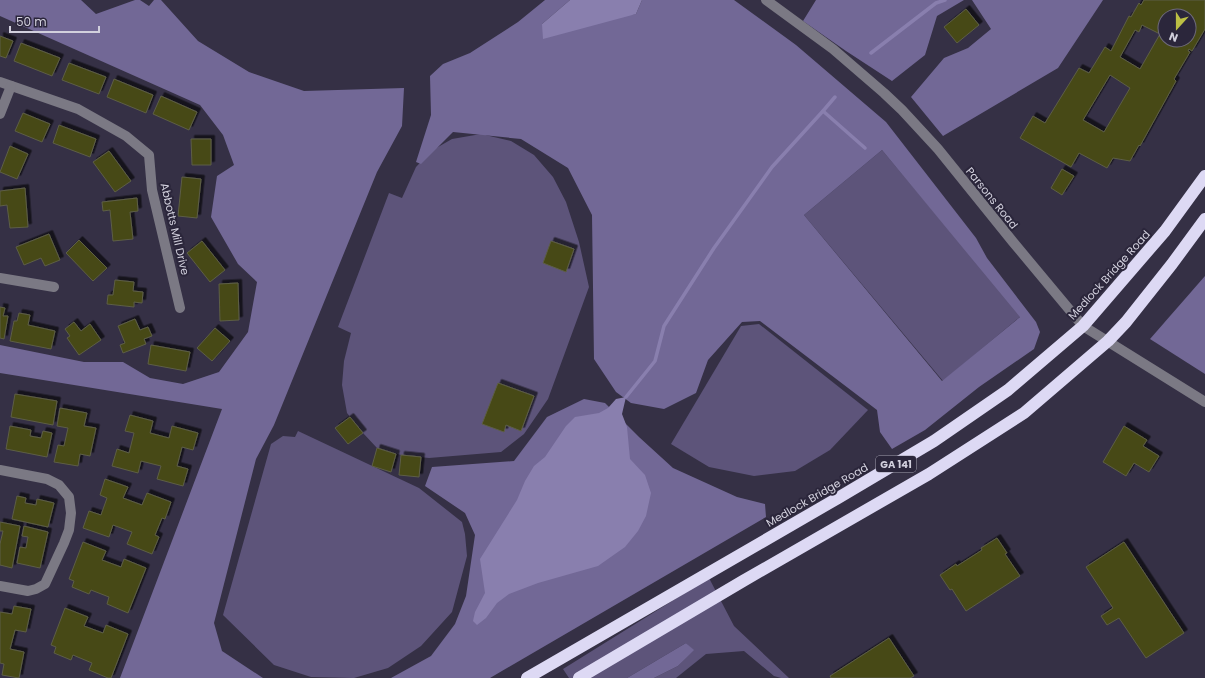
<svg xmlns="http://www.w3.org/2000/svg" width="1205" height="678" font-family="Poppins,sans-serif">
<defs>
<filter id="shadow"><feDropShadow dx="3.5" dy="-3.5" stdDeviation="0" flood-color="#0009"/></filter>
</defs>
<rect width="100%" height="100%" fill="#353045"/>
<g fill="#5d547a">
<path d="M481,134L511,141L534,155L553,177L566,202L579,242L589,287L548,399L524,434L501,452L429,458L401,455L377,448L363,433L347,413L342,385L344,361L351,333L338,327L389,193L402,198L416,167L431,151L452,139Z"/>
<path d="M882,150L1021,316L943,381L804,215Z"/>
<path d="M759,324L868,410L830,450L795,471L754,476L709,467L671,444L741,326Z"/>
<path d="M298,431L419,488L462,522L465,534L467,556L452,612L421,646L388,668L354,678L311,677L274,665L223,615L271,444L283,436L295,437Z"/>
<path d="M709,578L734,626L789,678H781L774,676L744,651L706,654L676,678H654L678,666L693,650L686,643L627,678H569L563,669Z"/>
</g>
<g fill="#726896" fill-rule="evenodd">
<path d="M0,0H81L96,14L135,0H140L149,6L154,0H161L198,41L249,72L304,91L404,88L402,126L377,172L274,425L256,459L214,623L222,651L263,678H120L222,409L0,373V345L84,362H123L150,378L183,384L219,372L248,332L257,282L238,264L211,217L217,176L234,165L223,135L200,105L0,16Z"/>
<path d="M545,0H570L542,24L636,14L642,0H734L796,45L886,122L976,238L987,258L1036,322L1040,332L1034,349L979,387L925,430L892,449L880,432L877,410L760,321L742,322L708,360L696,393L664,409L631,403L616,392L594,359L592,215L568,168L521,139L453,132L421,164L416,162L431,115L430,76L443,64L470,53L518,22ZM882,150L1020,317L942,381L804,215Z"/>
<path d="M816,0H964L937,16L925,55L892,81L846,51L803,21Z"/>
<path d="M972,0H1103L1058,68L943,136L911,97L944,58L968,48L991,29Z"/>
<path d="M1205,276V374L1150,339Z"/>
<path d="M584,399L605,403L639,437L673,468L737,497L765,504L766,517L490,678H391L431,656L455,624L466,596L475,535L465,513L425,486L432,467L514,461L547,417Z"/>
<path d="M686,643L694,650L678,666L654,678H627Z"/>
</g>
<g fill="#897fae">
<path d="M570,0H642L636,14L543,39L542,24Z"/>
<path d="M626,397L622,414L627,427L630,459L645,475L651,493L646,516L638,531L625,547L598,566L538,583L509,594L497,603L486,618L477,625L473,621L475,612L485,593L480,559L517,500L525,481L534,466L545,457L566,426L575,417L599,413L608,408L616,399Z"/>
</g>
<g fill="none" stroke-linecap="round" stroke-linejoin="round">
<g stroke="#897fae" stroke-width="3.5">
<path d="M871,53L936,3L945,0"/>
<path d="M823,111L865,148"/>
<path d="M626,397L655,361L664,326L714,248L772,167L823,111L835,97"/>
</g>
</g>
<g fill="#474916" stroke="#5d5e46" fill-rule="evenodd" filter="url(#shadow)">
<path d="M1144,0H1205V29L1192,51L1189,49L1188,51L1190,52L1174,79L1176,81L1140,146L1139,145L1130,161L1113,158L1107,168L1079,153L1071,167L1020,138L1033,116L1045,123L1079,68L1089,73L1105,47L1111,51L1129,16L1131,17L1139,3L1141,5ZM1165,16H1189V40H1165ZM1142,25L1160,34L1140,69L1120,57L1135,30L1139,32ZM1110,75L1130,88L1104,132L1083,120Z"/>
<path d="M966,9L979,25L957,43L944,27Z"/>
<path d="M0,36L13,41L6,58L0,56Z"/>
<path d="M21,43L60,58L52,76L14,61Z"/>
<path d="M69,63L106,77L99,94L62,80Z"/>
<path d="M114,79L153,95L146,113L107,97Z"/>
<path d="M161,96L197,112L189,130L153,114Z"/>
<path d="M23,113L50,124L42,142L15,131Z"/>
<path d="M59,125L96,139L90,157L53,143Z"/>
<path d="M191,139H211V165H192Z"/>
<path d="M10,146L28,154L17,179L0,172Z"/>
<path d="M109,151L131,181L115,192L93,162Z"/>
<path d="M1062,169L1074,176L1062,195L1051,188Z"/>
<path d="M182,177L201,179L197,218L178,216Z"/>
<path d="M25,188L28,227L10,228L7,205L0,206V191Z"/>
<path d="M137,198L138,211L130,212L133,239L113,241L110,210L103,211L102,202Z"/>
<path d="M49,234L60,260L45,266L41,258L24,265L16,247Z"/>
<path d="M79,240L107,268L93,281L66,253Z"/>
<path d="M202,241L225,270L210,282L187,253Z"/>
<path d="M551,241L574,249L566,272L543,263Z"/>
<path d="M115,280L134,282L133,291L143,292L142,303L134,302V307L107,304L108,295H113Z"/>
<path d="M238,283L239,320L220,321L219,284Z"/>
<path d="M0,307L5,308L3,316H8L4,339L0,338Z"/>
<path d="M19,313L30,315L28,325L55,331L51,349L10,341L14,321H17Z"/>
<path d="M135,319L140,330L148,327L152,336L144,339L146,344L123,353L120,345L125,343L118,326Z"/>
<path d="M74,322L81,331L90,324L101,340L79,355L67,338L70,336L65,329Z"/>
<path d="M215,328L230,341L212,361L197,348Z"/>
<path d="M151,345L190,352L186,371L148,364Z"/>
<path d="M498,383L534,396L521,431L506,425L504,432L482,424Z"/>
<path d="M15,394L57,401L53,425L11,417Z"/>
<path d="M60,408L87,413L84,426L96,428L90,456L80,454L78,466L54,462L58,445L64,446L68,428L57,426Z"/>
<path d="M130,415L153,421L150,433L169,438L172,426L198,433L193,450L182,447L177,466L188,469L183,486L157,479L161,466L141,461L138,473L112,466L117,449L129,453L134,433L125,431Z"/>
<path d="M350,417L363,433L348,444L335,428Z"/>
<path d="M10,426L31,430L30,436L41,438L43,431L52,433L47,457L6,449Z"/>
<path d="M1124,426L1147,440L1143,446L1159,456L1149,472L1134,463L1126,476L1103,462Z"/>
<path d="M377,448L396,454L391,472L372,466Z"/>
<path d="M401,455L421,457L419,477L399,475Z"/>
<path d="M105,479L128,487L123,498L142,505L147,493L171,502L165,519L162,518L155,535L159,537L152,554L127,544L132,532L113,525L109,537L83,528L89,511L101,515L107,498L100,495Z"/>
<path d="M17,496L26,498L25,503L36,505L37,499L54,503L48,527L12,519Z"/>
<path d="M0,522L20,526L12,568L0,565V544L3,531H0Z"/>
<path d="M24,526L48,532L40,568L17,563L20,547L26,548L28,537L22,536Z"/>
<path d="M997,538L1007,553L1005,554L1020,576L966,611L952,589L950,590L940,575L956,564L957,566L982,550L981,548Z"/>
<path d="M83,542L106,551L102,560L121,567L124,559L146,568L128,613L107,604L109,597L91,590L89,594L72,587L74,581L69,579Z"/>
<path d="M1124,542L1184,633L1146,658L1119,618L1107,625L1101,616L1113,608L1086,567Z"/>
<path d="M14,606L31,609L26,632L15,630L10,649L24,652L19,678L2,675L4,664L0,663V612L12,614Z"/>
<path d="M65,608L88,617L84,626L103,633L106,625L128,634L111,678H108L89,670L92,663L73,655L71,660L54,653L56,647L51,645Z"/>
<path d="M889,638L914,676L910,678H831L830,676Z"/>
</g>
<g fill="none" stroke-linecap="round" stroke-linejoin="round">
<g stroke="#7b7984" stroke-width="10">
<path d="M766,0L833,49L884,93L902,110L938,149L1013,242L1083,326L1205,402"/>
<path d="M0,82L78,109L126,136L149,155L152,190L180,308"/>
<path d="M0,114L11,86"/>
<path d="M0,278L54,287"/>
<path d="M0,470L47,479L59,485L69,497L71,513L69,530L64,543L45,584L36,589L28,591L0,586"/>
</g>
<g stroke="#ddd9f4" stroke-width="12">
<path d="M527,678L838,498L934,441L1008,390L1083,326L1165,231L1205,176"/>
<path d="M579,678L743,581L929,474L1024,413L1108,341L1126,322L1172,264L1205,219"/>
</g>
</g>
<g text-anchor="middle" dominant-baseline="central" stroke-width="4" stroke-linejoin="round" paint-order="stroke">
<rect fill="#2b263b" stroke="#a09dac" stroke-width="1" x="876" y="456" width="40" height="16" rx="3"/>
<g font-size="10" font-weight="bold" fill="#d2d0dd">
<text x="896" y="464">GA 141</text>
</g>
<g font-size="11" fill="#d2d0dd" stroke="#2b263b">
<text transform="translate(992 198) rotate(51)">Parsons Road</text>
<text transform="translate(175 229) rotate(77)">Abbotts Mill Drive</text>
<text transform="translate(1109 275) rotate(-48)">Medlock Bridge Road</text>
<text transform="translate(817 495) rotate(-30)">Medlock Bridge Road</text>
</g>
</g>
<g transform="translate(1177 28) rotate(201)"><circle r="19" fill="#2b263b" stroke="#6e6a7c"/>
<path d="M0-3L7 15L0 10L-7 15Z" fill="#bcbf44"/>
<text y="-6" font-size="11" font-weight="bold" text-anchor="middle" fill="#d2d0dd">N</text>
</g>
<path d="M10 26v6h89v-6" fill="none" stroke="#d2d0dd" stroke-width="2"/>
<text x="16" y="26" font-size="12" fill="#d2d0dd" stroke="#2b263b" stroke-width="3" paint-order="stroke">50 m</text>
</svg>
